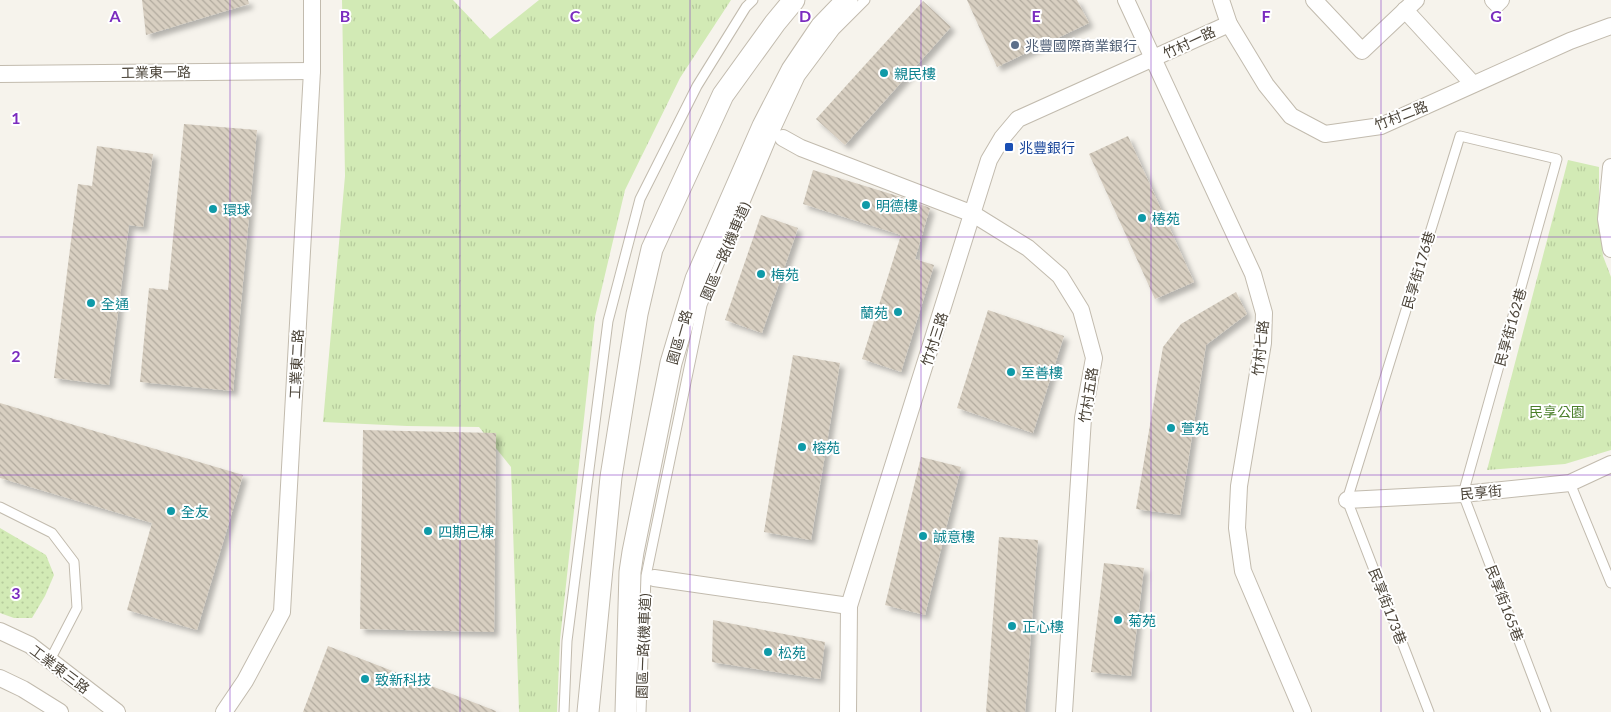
<svg xmlns="http://www.w3.org/2000/svg" width="1611" height="712" font-family="Lato,'Noto Sans TC',sans-serif">
<defs>
<pattern id="grass-dots" width="8" height="8" patternUnits="userSpaceOnUse" patternTransform="scale(1.25)"><rect width="8" height="8" fill="#d2eab5"/><path d="M2 2h.1M6 6h.1" fill="none" stroke="#b6ca9c" stroke-width="1.8" stroke-linecap="round"/></pattern>
<pattern id="park-tufts" width="24" height="20" patternUnits="userSpaceOnUse" patternTransform="scale(1.25)"><rect width="24" height="20" fill="#d2eab5"/><path d="M3 7l-1-3M5 7V3M7 7l1-3M15 17l-1-3M17 17v-4M19 17l1-3" fill="none" stroke="#b6ca9c"/></pattern>
<pattern id="building-back-hatch" width="6" height="6" patternUnits="userSpaceOnUse" patternTransform="scale(1.25)"><rect width="6" height="6" fill="#d8cfc1"/><path d="M-1 5l2 2M0 0l6 6M5-1l2 2" fill="none" stroke="#b1aa9e"/></pattern>
<filter id="shadow"><feDropShadow dx="4.5" dy="4.5" stdDeviation="2.5" flood-color="#0004"/></filter>
</defs>
<rect width="100%" height="100%" fill="#f6f3ec"/>
<path fill="url(#grass-dots)" d="M0,528L46,555L54,575L45,596L32,618H14L0,613Z"/>
<g fill="url(#park-tufts)">
<path d="M342,0H453L490,39L539,0H731L680,78L625,190L595,317L560,640L557,712H519L511,467L479,427L407,426L323,422L345,176Z"/>
<path d="M1568,160L1599,167V213L1603,256L1611,277V450L1565,464L1487,470Z"/>
</g>
<g fill="url(#building-back-hatch)" filter="url(#shadow)">
<path d="M142,0H248L249,4L146,35Z"/>
<path d="M967,0H1077L1089,23L997,67Z"/>
<path d="M923,1L951,27L845,145L816,119Z"/>
<path d="M184,124L257,130L233,391L140,382L149,288L168,290Z"/>
<path d="M1128,136L1194,282L1155,299L1089,154Z"/>
<path d="M97,146L153,154L143,227L129,225L109,385L54,378L78,184L92,186Z"/>
<path d="M813,170L904,198L930,208L915,259L934,265L901,372L862,359L901,235L803,204Z"/>
<path d="M761,215L798,228L762,333L725,320Z"/>
<path d="M1236,292L1247,314L1206,345L1180,515L1136,509L1163,347L1181,324Z"/>
<path d="M988,310L1064,336L1033,433L957,408Z"/>
<path d="M793,355L840,363L811,540L764,532Z"/>
<path d="M0,403L243,475L197,630L127,610L152,523L0,478Z"/>
<path d="M363,430L496,433L494,632L360,629Z"/>
<path d="M921,457L961,467L925,615L885,605Z"/>
<path d="M999,537L1038,540L1025,712H986Z"/>
<path d="M1104,563L1144,568L1131,676L1091,672Z"/>
<path d="M713,620L825,642L820,679L712,662Z"/>
<path d="M328,646L496,711V712H303Z"/>
</g>
<g fill="none" stroke-linecap="round" stroke-linejoin="round">
<defs>
<g id="service">
<path d="M1570,483L1611,583"/>
<path d="M0,507L52,533L74,562L77,608L50,660"/>
<path d="M564,712L567,641L608,321L640,199L697,86L746,7L753,0"/>
<path d="M641,712L646,576L702,305L774,133L800,77L835,30L865,0"/>
<path d="M1429,712L1347,500L1460,136L1557,159L1463,494L1546,712"/>
</g>
<g id="minor">
<path d="M1126,0L1253,274L1264,313L1263,343L1239,486L1237,528L1243,571L1303,712"/>
<path d="M1221,0L1229,24L1266,85L1291,116L1325,134L1381,126L1570,41L1611,26"/>
<path d="M1314,0L1362,51L1416,0"/>
<path d="M1493,0L1497,4L1501,0"/>
<path d="M1405,10L1473,84"/>
<path d="M0,74L312,71"/>
<path d="M783,138L801,148L973,214L1028,248L1060,276L1081,310L1094,358L1083,418L1064,712"/>
<path d="M1611,167L1606,219L1611,249"/>
<path d="M1347,500L1463,494L1570,483L1611,464"/>
<path d="M654,578L849,606"/>
<path d="M0,631L30,645L117,712"/>
<path d="M0,678L23,689L60,712"/>
<path d="M224,712L245,681L282,612L312,71V0"/>
<path d="M848,712L849,606L989,160L1002,138L1018,119L1229,24"/>
</g>
<g id="tertiary">
<path d="M588,712L611,477L637,314L652,249L723,95L775,23L794,0"/>
<path d="M626,712L630,572L633,552L671,363L696,279L763,126L792,70L821,27L847,0"/>
</g>
</defs>
<use href="#service" stroke="#c2bbae" stroke-width="11"/>
<use href="#minor" stroke="#c2bbae" stroke-width="18"/>
<use href="#tertiary" stroke="#c2bbae" stroke-width="23"/>
<use href="#service" stroke="#fff" stroke-width="9"/>
<use href="#minor" stroke="#fff" stroke-width="16"/>
<use href="#tertiary" stroke="#fff" stroke-width="21"/>
</g>
<path fill="none" stroke="#7b2cbf" stroke-width="1" stroke-opacity="0.55" d="M230,0V712M460,0V712M690,0V712M921,0V712M1151,0V712M1381,0V712M0,237H1611M0,475H1611"/>
<circle fill="#5c6f8a" stroke="#fff" stroke-width="2" cx="1015" cy="45" r="5"/>
<g fill="#0f9aa8" stroke="#fff" stroke-width="2">
<circle cx="884" cy="73" r="5"/>
<circle cx="866" cy="205" r="5"/>
<circle cx="213" cy="209" r="5"/>
<circle cx="1142" cy="218" r="5"/>
<circle cx="761" cy="274" r="5"/>
<circle cx="91" cy="303" r="5"/>
<circle cx="898" cy="312" r="5"/>
<circle cx="1011" cy="372" r="5"/>
<circle cx="1171" cy="428" r="5"/>
<circle cx="802" cy="447" r="5"/>
<circle cx="171" cy="511" r="5"/>
<circle cx="428" cy="531" r="5"/>
<circle cx="923" cy="536" r="5"/>
<circle cx="1118" cy="620" r="5"/>
<circle cx="1012" cy="626" r="5"/>
<circle cx="768" cy="652" r="5"/>
<circle cx="365" cy="679" r="5"/>
</g>
<rect fill="#1a4fb4" stroke="#fff" stroke-width="2" x="1004" y="142" width="10" height="10" rx="2.5"/>
<g text-anchor="middle" dominant-baseline="central" stroke-width="4" stroke-linejoin="round" paint-order="stroke">
<g font-size="14" fill="#4b4439" stroke="#fff">
<text transform="translate(1189 42) rotate(-25)">竹村一路</text>
<text transform="translate(156 72) rotate(-1)">工業東一路</text>
<text transform="translate(1401 115) rotate(-21)">竹村二路</text>
<text transform="translate(725 251) rotate(-67)">園區一路(機車道)</text>
<text transform="translate(1418 270) rotate(-73)">民享街176巷</text>
<text transform="translate(1510 327) rotate(-74)">民享街162巷</text>
<text transform="translate(679 337) rotate(-74)">園區一路</text>
<text transform="translate(934 339) rotate(-72)">竹村三路</text>
<text transform="translate(1260 348) rotate(-84)">竹村七路</text>
<text transform="translate(296 364) rotate(-87)">工業東二路</text>
<text transform="translate(1088 395) rotate(-81)">竹村五路</text>
<text transform="translate(1481 492) rotate(-5)">民享街</text>
<text transform="translate(1505 603) rotate(69)">民享街165巷</text>
<text transform="translate(1388 606) rotate(69)">民享街173巷</text>
<text transform="translate(643 646) rotate(-88)">園區一路(機車道)</text>
<text transform="translate(60 669) rotate(37)">工業東三路</text>
</g>
<g font-size="14" fill="#4e5e75" stroke="#fff" text-anchor="start">
<text x="1025" y="45">兆豐國際商業銀行</text>
</g>
<g font-size="14" fill="#0d838f" stroke="#fff" text-anchor="start">
<text x="894" y="73">親民樓</text>
<text x="876" y="205">明德樓</text>
<text x="223" y="209">環球</text>
<text x="1152" y="218">椿苑</text>
<text x="771" y="274">梅苑</text>
<text x="101" y="303">全通</text>
<text x="888" y="312" text-anchor="end">蘭苑</text>
<text x="1021" y="372">至善樓</text>
<text x="1181" y="428">萱苑</text>
<text x="812" y="447">榕苑</text>
<text x="181" y="511">全友</text>
<text x="438" y="531">四期己棟</text>
<text x="933" y="536">誠意樓</text>
<text x="1128" y="620">菊苑</text>
<text x="1022" y="626">正心樓</text>
<text x="778" y="652">松苑</text>
<text x="375" y="679">致新科技</text>
</g>
<g font-size="14" fill="#164399" stroke="#fff" text-anchor="start">
<text x="1019" y="147">兆豐銀行</text>
</g>
<g font-size="14" fill="#4a7f2a" stroke="#fff">
<text x="1557" y="411">民享公園</text>
</g>
</g>
<g font-size="16" text-anchor="middle" font-weight="bold" fill="#7b2cbf" stroke="#fff" stroke-width="4" stroke-linejoin="round" paint-order="stroke">
<text x="115" y="22">A</text>
<text x="345" y="22">B</text>
<text x="575" y="22">C</text>
<text x="805" y="22">D</text>
<text x="1036" y="22">E</text>
<text x="1266" y="22">F</text>
<text x="1496" y="22">G</text>
<text x="16" y="124">1</text>
<text x="16" y="362">2</text>
<text x="16" y="599">3</text>
</g>
</svg>
